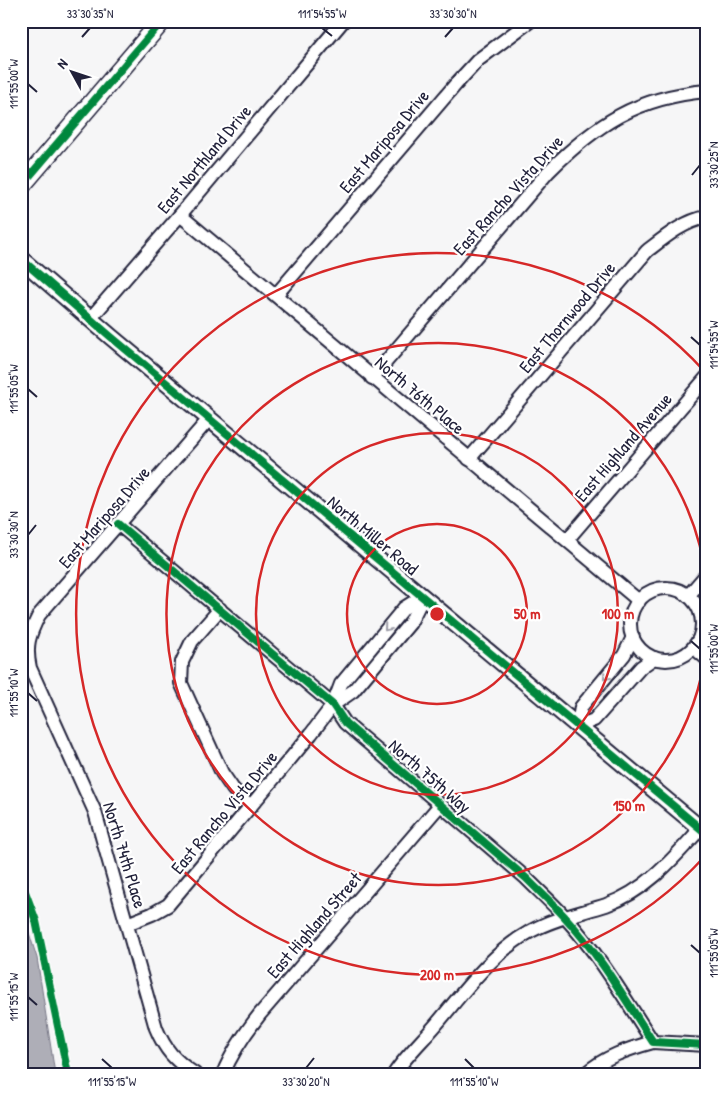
<svg xmlns="http://www.w3.org/2000/svg" width="728" height="1095" font-family="'Patrick Hand',sans-serif">
<rect width="100%" height="100%" fill="#f6f6f7"/>
<filter id="ink" filterUnits="userSpaceOnUse"><feTurbulence type="fractalNoise" baseFrequency=".02" numOctaves="2"/><feDisplacementMap in="SourceGraphic" scale="10" xChannelSelector="R" yChannelSelector="G"/><feConvolveMatrix kernelMatrix="1 2 1 2 8 2 1 2 1" color-interpolation-filters="sRGB"/></filter>
<g filter="url(#ink)">
<path fill="#aeaeb7" stroke="#767685" d="M21,908L37,958L55,1074H21Z"/>
<g fill="none" stroke-linecap="round" stroke-linejoin="round">
<defs>
<g id="minor">
<path d="M180,215L639,601"/>
<path d="M276,295L456,84L478,60L530,21"/>
<path d="M90,319L180,215L343,21"/>
<path d="M372,378L548,172C596,124 637,97 707,91"/>
<path d="M469,459L647,251C665,237 684,221 707,217"/>
<path d="M118,524L333,705L345,723L526,878C539,891 552,903 564,916C599,954 625,999 653,1042L707,1045"/>
<path d="M567,540L707,377"/>
<circle cx="666" cy="624" r="36"/>
<path d="M688,596L707,574"/>
<path d="M220,609L192,641L182,662L181,683L222,773L233,789L250,806"/>
<path d="M694,648L707,659"/>
<path d="M333,705L353,691L410,623L423,597"/>
<path d="M578,726L581,707L624,655L633,637"/>
<path d="M578,726L594,720L641,667L654,658"/>
<path d="M127,924L152,914L168,905L311,734L333,705L341,684L404,608L423,596"/>
<path d="M195,1074C175,1061 165,1050 156,1028L95,812L30,668C25,646 29,635 39,615L210,418"/>
<path d="M223,1074C232,1052 245,1033 260,1014L440,805"/>
<path d="M394,1074C405,1057 421,1042 434,1027C463,993 491,953 531,931C555,918 581,913 606,905C646,891 673,859 700,829"/>
<path d="M585,1074C604,1057 628,1049 653,1042"/>
</g>
<path id="tertiary" d="M21,259L110,336L707,834"/>
<path id="secondary" d="M21,186L162,21"/>
</defs>
<use href="#minor" stroke="#22223b" stroke-width="16"/>
<use href="#tertiary" stroke="#22223b" stroke-width="19"/>
<use href="#secondary" stroke="#22223b" stroke-width="21"/>
<use href="#minor" stroke="#fff" stroke-width="12"/>
<use href="#tertiary" stroke="#fff" stroke-width="15"/>
<use href="#secondary" stroke="#fff" stroke-width="18"/>
<defs>
<g id="cycleway">
<path d="M21,186L162,21"/>
<path d="M21,259L110,336L707,834"/>
<path d="M118,524L333,705L345,723L526,878C539,891 552,903 564,916C599,954 625,999 653,1042L707,1045"/>
<path d="M21,881L36,921L68,1074"/>
</g>
</defs>
<use href="#cycleway" stroke="#fff" stroke-width="11"/>
<use href="#cycleway" stroke="#00873e" stroke-width="8"/>
</g>
<defs><path id="oneway-chevron" d="M-2-3.5L2.5 0L-2 3.5" fill="none" stroke-width="1.6" stroke-linecap="round" stroke-linejoin="round" transform="scale(1.25)"/></defs>
<g stroke="#9c9ca7">
<use href="#oneway-chevron" transform="translate(387 628) rotate(130)"/>
<use href="#oneway-chevron" transform="translate(606 677) rotate(130)"/>
</g>
</g>
<path fill="none" stroke="#22223b" stroke-width="2" d="M322,28L332,36M82,37L90,28M445,37L453,28M28,84L37,92M692,175L700,165M691,337L700,345M28,389L37,397M28,535L36,525M691,641L700,649M28,693L37,701M691,945L700,953M28,997L37,1005M102,1059L112,1068M465,1059L474,1068M306,1068L314,1058"/>
<g fill="none" stroke="#d62828" stroke-width="2.5">
<circle cx="437" cy="614" r="90"/>
<circle cx="437" cy="614" r="181"/>
<path d="M707 642A271 271 0 1 1 707 586"/>
<path d="M705 856A361 361 0 1 1 705 372"/>
</g>
<g text-anchor="middle" dominant-baseline="central" stroke-width="4.5" stroke-linejoin="round" paint-order="stroke">
<g font-size="18" fill="#22223b" stroke="#fff">
<text transform="translate(384 141) rotate(-50)">East Mariposa Drive</text>
<text transform="translate(204 159) rotate(-50)">East Northland Drive</text>
<text transform="translate(508 195) rotate(-48)">East Rancho Vista Drive</text>
<text transform="translate(567 317) rotate(-50)">East Thornwood Drive</text>
<text transform="translate(420 395) rotate(40)">North 76th Place</text>
<text transform="translate(623 447) rotate(-49)">East Highland Avenue</text>
<text transform="translate(104 517) rotate(-49)">East Mariposa Drive</text>
<text transform="translate(373 535) rotate(40)">North Miller Road</text>
<text transform="translate(430 776) rotate(41)">North 75th Way</text>
<text transform="translate(224 812) rotate(-50)">East Rancho Vista Drive</text>
<text transform="translate(125 855) rotate(73)">North 74th Place</text>
<text transform="translate(314 925) rotate(-49)">East Highland Street</text>
</g>
</g>
<circle cx="437" cy="614" r="8" fill="#d62828" stroke="#fff" stroke-width="2.5"/>
<g font-size="15" text-anchor="middle" font-weight="bold" fill="#d62828" stroke="#fff" stroke-width="4.5" stroke-linejoin="round" paint-order="stroke">
<text x="527" y="619">50 m</text>
<text x="618" y="619">100 m</text>
<text x="629" y="811">150 m</text>
<text x="437" y="980">200 m</text>
</g>
<rect width="728" height="1095" fill="none" stroke="#fff" stroke-width="55"/>
<g transform="translate(72 72) rotate(310)" stroke="#ffffff" stroke-width="4" paint-order="stroke">
<path d="M0-4L9 19L0 12L-9 19Z" fill="#22223b"/>
<text y="-8" font-size="14" font-weight="bold" text-anchor="middle" fill="#22223b">N</text>
</g>
<rect x="28" y="28" width="672" height="1040" fill="none" stroke="#22223b" stroke-width="2"/>
<g font-size="12" text-anchor="middle" fill="#22223b">
<text x="90" y="18">33°30'35"N</text>
<text x="322" y="18">111°54'55"W</text>
<text x="453" y="18">33°30'30"N</text>
<text transform="translate(14 84) rotate(-90)" y="4">111°55'00"W</text>
<text transform="translate(714 165) rotate(-90)" y="4">33°30'25"N</text>
<text transform="translate(714 345) rotate(-90)" y="4">111°54'55"W</text>
<text transform="translate(14 389) rotate(-90)" y="4">111°55'05"W</text>
<text transform="translate(14 535) rotate(-90)" y="4">33°30'30"N</text>
<text transform="translate(714 649) rotate(-90)" y="4">111°55'00"W</text>
<text transform="translate(14 693) rotate(-90)" y="4">111°55'10"W</text>
<text transform="translate(714 953) rotate(-90)" y="4">111°55'05"W</text>
<text transform="translate(14 997) rotate(-90)" y="4">111°55'15"W</text>
<text x="112" y="1086">111°55'15"W</text>
<text x="306" y="1086">33°30'20"N</text>
<text x="474" y="1086">111°55'10"W</text>
</g>
</svg>
